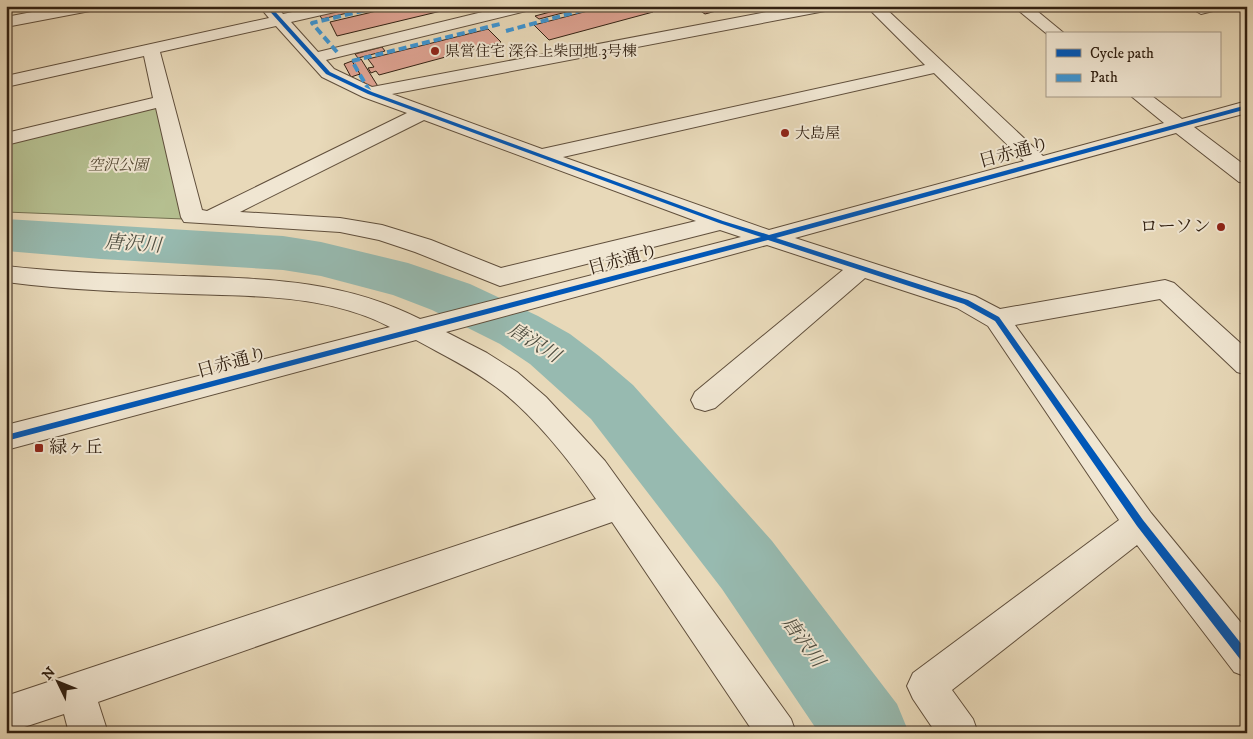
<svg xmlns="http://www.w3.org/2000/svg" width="1253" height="739" font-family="'IM FELL DW Pica','Noto Serif JP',serif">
<rect width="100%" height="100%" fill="#e8d9b9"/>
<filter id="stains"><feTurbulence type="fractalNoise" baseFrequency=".004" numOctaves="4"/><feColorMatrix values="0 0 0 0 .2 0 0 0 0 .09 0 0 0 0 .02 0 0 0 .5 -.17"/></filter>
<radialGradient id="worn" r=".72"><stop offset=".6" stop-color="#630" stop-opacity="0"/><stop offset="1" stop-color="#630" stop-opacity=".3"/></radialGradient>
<path fill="#b5bf90" stroke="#747051" d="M156,104L184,219L6,212V141Z"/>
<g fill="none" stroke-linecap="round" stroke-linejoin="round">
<path fill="#97bab0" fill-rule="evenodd" d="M6,219L283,236L321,242L408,263L470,284L538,316L570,334L599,356L633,385L772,541L897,704L909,733H819L722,589L591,419L530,364L500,344L432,310L393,295L321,276L283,270L101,259L6,251Z"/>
</g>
<g fill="#dda291" stroke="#322112">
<path d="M353,6H377L322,19L319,14Z"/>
<path d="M398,6H462L337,36L330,22Z"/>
<path d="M573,6L582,8L539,19L535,16Z"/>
<path d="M607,6H645L653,12L549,40L534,25Z"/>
<path d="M693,6H735L705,14Z"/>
<path d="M488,29L501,42L379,75L376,71L371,73L368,68L374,67L368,59Z"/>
<path d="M382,47L385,51L358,58L355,54Z"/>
<path d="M361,59L379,88L369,91L352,61Z"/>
<path d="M352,61L360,74L351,77L344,64Z"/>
</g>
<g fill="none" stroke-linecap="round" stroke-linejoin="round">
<defs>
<g id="minor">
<path d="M63,6H98L90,11L6,27V17Z"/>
<path d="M259,6H276L283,14L320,6H350L348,9L291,22L318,52L507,6H536L534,9L326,60L334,69L372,87L798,6H833L825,11L392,94L542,149L925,65L866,6H883L1043,156L1164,123L1131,96H1152L1182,119L1247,101V113L1194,127L1247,167V183L1239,182L1176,133L795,238L975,296L1000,309L1165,280L1174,283L1247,349V375L1237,372L1160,299L1015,325L1151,513L1247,630V677L1234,672L1137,545L952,690L973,719L978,733H936L913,699L907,686L913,673L1119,520L988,326L957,308L865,278L715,408L705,411L695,408L691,400L695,392L843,270L767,245L446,332L487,353L517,372L546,397L605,461L791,719L796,733H754L612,522L98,702L108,733H69L64,714L6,733V696L596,499C571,462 532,413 496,387C471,368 443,355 416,340L6,450V425L390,327C329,295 256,296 189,294C128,292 67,290 6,282V266C66,273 124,274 184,276C269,279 343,280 420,319L741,237L720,230L500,286L415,252L379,240L340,232L184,222L181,217L156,108L6,145V133L153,98L144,56L6,87V76L269,18ZM276,26L322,77L363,97L407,113L207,211L202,210L160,52ZM934,73L1024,161L769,230L563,157ZM424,120L696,221L501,268L431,240L382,225L340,218L240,212Z"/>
<path d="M1013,6H1031L1065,34H1047Z"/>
<path d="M1187,6H1223L1221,9L1201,14Z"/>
</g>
</defs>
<use href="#minor" stroke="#604f3c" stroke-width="2"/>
<use href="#minor" fill="#f0e6d2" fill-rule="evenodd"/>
<g stroke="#3d95d3" stroke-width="4" stroke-dasharray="8 4" stroke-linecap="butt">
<path d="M506,31L598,6"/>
<path d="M337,52L312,23L383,6"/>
<path d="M370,92L352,61L500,24"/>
</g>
<defs>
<path id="cycleway" d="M265,6H270L330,72L372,92L723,221L769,235L1247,105V109L776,238L968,300L999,317L1143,520L1247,651V664L1243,663L1137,526L995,321L964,304L768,240L6,441V435L761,237L719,223L368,94L326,74Z"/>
</defs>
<use href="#cycleway" stroke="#f0e6d2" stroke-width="3"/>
<use href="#cycleway" fill="#0057b8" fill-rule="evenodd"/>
</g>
<g fill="#8f2418" stroke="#f0e6d2" stroke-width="2">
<circle cx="435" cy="51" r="5"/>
<circle cx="785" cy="133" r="5"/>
<circle cx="1221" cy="227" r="5"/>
<rect x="34" y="443" width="10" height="10" rx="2.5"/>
</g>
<g text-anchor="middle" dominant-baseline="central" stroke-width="4" stroke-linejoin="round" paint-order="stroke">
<g font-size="15" fill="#322112" stroke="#f0e6d2" text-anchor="start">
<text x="445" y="51">県営住宅 深谷上柴団地 3号棟</text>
<text x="795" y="133">大島屋</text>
</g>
<g font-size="15" font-style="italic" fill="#534832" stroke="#f0e6d2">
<text x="118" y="165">空沢公園</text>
</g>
<g font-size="18" fill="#322112" stroke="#f0e6d2">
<text transform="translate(1014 153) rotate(-15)">日赤通り</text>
<text transform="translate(623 260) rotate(-15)">日赤通り</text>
<text transform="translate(232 363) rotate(-15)">日赤通り</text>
</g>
<g font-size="18" fill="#322112" stroke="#f0e6d2" text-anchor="end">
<text x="1211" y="227">ローソン</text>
<text x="49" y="448" text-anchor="start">緑ヶ丘</text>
</g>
<g font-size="19" font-style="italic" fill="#504f41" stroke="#f0e6d2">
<text transform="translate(133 244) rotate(4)">唐沢川</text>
<text transform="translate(534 343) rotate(32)">唐沢川</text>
<text transform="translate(803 642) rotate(54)">唐沢川</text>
</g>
</g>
<rect width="1253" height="739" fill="none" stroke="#e8d9b9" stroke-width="25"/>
<rect x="8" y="8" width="1238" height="724" fill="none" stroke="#322112" stroke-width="2.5"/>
<rect x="12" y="12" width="1228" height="714" fill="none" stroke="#322112"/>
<rect x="1046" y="32" width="175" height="65" fill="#f0e6d2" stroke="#a49785"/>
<rect x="1056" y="49" width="25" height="8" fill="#0057b8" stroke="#a49785"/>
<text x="1090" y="58" font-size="15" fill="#322112">Cycle path</text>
<rect x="1056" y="74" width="25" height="8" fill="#3d95d3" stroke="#a49785"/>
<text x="1090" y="82" font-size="15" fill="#322112">Path</text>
<g transform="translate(58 682) rotate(313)" stroke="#f0e6d2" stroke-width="4" paint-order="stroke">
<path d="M0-4L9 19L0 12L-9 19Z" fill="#322112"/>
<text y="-8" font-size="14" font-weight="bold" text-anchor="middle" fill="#322112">N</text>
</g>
<rect width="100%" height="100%" filter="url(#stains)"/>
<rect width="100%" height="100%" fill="url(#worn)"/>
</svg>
